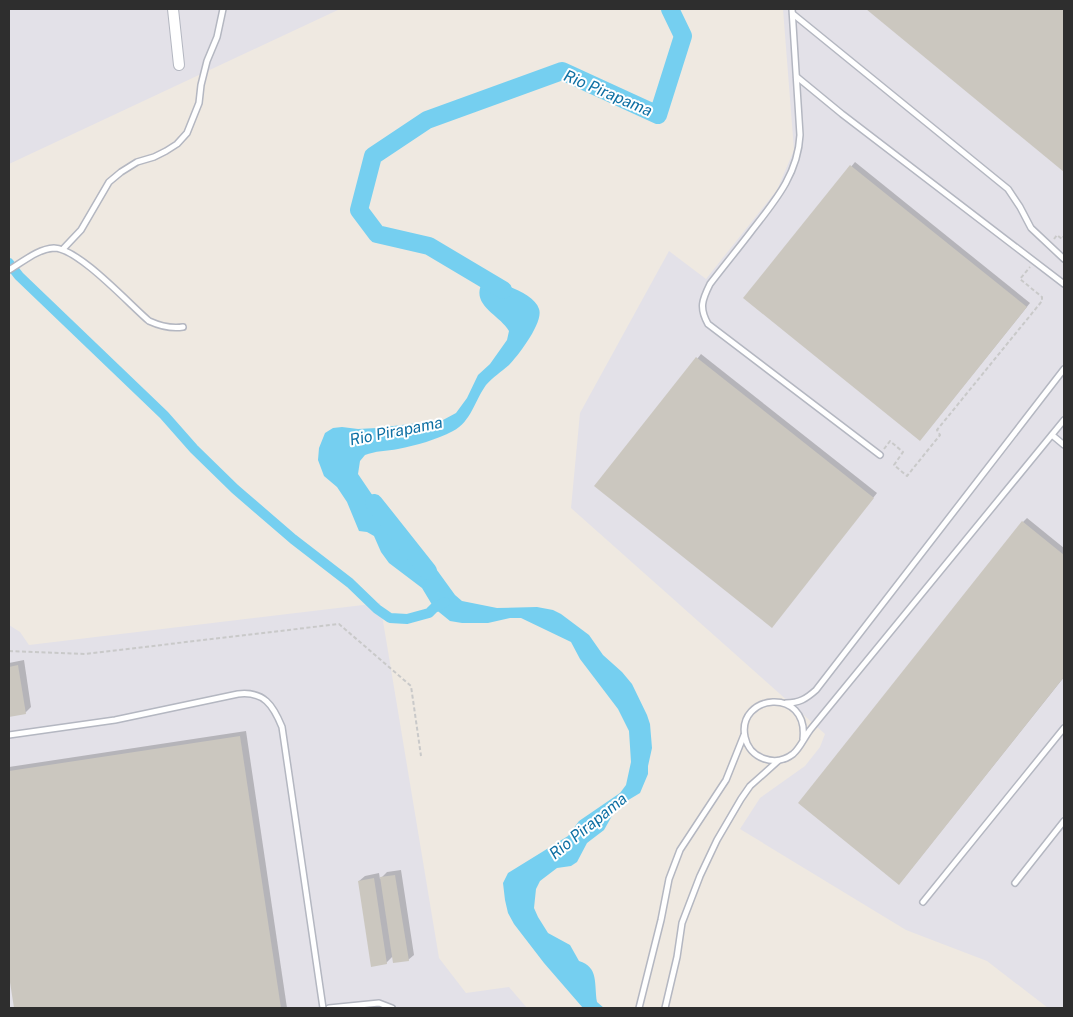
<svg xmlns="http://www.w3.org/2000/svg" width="1073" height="1017" font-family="'Public Sans',sans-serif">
<rect width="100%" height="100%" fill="#efe9e1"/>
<g fill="#e3e1e8">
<path d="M9,9H340L9,164Z"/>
<path d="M783,9H1064V1008H1048L987,961L906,930L740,829L760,798L805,766L820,747L825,734L571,508L580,413L669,251L706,279L777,190L794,150Z"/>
<path d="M380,603L439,958L466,993L509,987L527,1008H9V625L20,632L29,645Z"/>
</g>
<path fill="#75cff0" d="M484,279C499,282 534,293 539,309C544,322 518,356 509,365C501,372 493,377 486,385C475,400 471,422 453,431C436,440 417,445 398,449C387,451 375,451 365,455L360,461L358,474L379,505L387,513L391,532L399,545L405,549L422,555L434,566L455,595L462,601L497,608L537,607L553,610L561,614L589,635L603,655L622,672L632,684L647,715L650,724L652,748L648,766V774L640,793L625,802L613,814L604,830L587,843L577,862L571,866L557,868L540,881L536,889L534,908L538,917L548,933L570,945L579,961C599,967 594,984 597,1002L604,1008H583L544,963L514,924L508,913L505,900L503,883L508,873L568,836L579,821L620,793L626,785L631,762L629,731L618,709L580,659L571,642L521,618H510L488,623H462L450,621L434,608L422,588L389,563L381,552L374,536L367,532L359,531L347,502L337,487L324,476L318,460L319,448L325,433L333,428L342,427L358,429L377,428L443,420L456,413L467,398L478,375L490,364L507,340L509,331C498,313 468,305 484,279Z"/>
<g fill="#0003">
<path d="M868,9H1064V171Z"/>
<path d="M855,162L1030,303L924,435L745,298Z"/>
<path d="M701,354L877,493L775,622L596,486Z"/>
<path d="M1027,518L1064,548V677L903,879L1023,522Z"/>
<path d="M24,660L31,707L25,713L9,716V663Z"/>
<path d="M246,731L287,1008H15L9,967V767Z"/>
<path d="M401,870L414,955L408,960L393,956L386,963L359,881L365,876L379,873L380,879L387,872Z"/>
</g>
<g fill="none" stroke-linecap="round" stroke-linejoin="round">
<path stroke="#75cff0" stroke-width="10" d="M9,263L19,276L164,415L194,449L235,489L293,539L350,583L377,609L390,618L407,619L429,613L434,608L445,602"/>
<g stroke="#75cff0" stroke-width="18">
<path d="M503,290L429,246L377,234L359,210L373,156L427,120L562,71L658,115L683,36L670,9"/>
<path d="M374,503L428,571"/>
</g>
</g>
<g fill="#cbc7bf">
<path d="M866,9H1064V172Z"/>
<path d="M850,165L1027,307L920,441L743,298Z"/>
<path d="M696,357L874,498L772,628L594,486Z"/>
<path d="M1022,521L1064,555V677L899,885L798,803Z"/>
<path d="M18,665L26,714L9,717V667Z"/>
<path d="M240,736L281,1008H14L9,976V771Z"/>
<path d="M395,875L409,961L393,963L380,877Z"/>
<path d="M374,878L387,964L371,967L358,881Z"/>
</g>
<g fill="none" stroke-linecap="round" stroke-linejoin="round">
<defs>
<g id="service">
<path d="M792,9L800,135C798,175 774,202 750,233C737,250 723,267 710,284C702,300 699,308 708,324L880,455"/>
<path d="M793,14L1008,189L1020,207L1031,228L1064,259"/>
<path d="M797,77L842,114L1064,284"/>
<path d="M63,249L81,230L109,182L121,172L137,162L154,157L166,151L177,144L187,133L199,103L201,85L207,61L217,37L223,9"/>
<path d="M9,270C23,262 37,249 54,248C78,248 129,304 149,321C160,326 170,329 183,327"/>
<path d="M1052,435L1064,445"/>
<path d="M786,703C799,703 806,699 816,690L1064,369"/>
<path d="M9,735L115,720L238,694C264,691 273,705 282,727L323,1008"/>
<path d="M803,739C809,686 736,694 745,737C749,758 775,768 793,754C800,748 804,738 810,730L1064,420"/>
<path d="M1015,883L1064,821"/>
<path d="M923,902L1064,728"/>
<path d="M329,1008L379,1003L392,1008"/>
<path d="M639,1008L661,920L669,879L680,850L726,780L744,735"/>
<path d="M665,1008L677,957L682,923L700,876L717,840L741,799L750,786L778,761"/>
</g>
<path id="minor" d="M173,9L179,65"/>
</defs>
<use href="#service" stroke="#b4b7c1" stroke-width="8"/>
<use href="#minor" stroke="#b4b7c1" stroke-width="12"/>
<g stroke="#c9c9c9" stroke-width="2" stroke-dasharray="4 2.5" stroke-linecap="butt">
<path d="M1054,239L1057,235L1062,239L1064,236"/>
<path d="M884,449L890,441L903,452L894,465L907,476L940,435L937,430L1042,301V297L1020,279L1030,267"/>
<path d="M9,651L85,654L339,624L411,686L421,756"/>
</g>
<use href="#service" stroke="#fff" stroke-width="5"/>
<use href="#minor" stroke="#fff" stroke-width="10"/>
</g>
<g text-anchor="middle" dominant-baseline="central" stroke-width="4" stroke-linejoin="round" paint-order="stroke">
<g font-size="16" font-style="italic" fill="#0d6fa3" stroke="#fff">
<text transform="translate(608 93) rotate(23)">Rio Pirapama</text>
<text transform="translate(396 431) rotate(-11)">Rio Pirapama</text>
<text transform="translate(588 826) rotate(-39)">Rio Pirapama</text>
</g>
</g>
<rect width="1073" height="1017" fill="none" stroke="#2e2e2e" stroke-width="20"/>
</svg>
